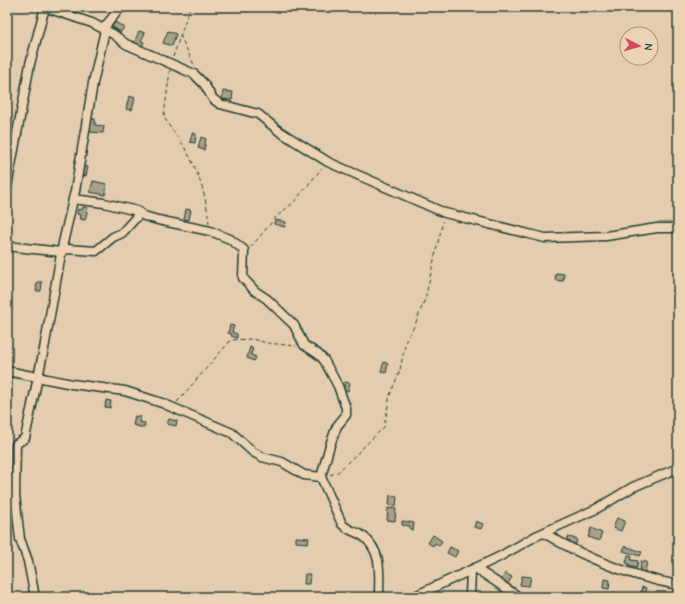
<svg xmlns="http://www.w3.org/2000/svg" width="685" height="604" font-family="'Comic Neue',sans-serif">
<rect width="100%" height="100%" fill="#e3cdae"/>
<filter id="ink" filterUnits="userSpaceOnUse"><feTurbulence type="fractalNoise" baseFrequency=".025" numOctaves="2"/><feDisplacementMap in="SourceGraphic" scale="8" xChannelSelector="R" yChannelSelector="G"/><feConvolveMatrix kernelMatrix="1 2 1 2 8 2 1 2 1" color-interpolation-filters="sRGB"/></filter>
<g filter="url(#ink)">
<g fill="#a6a089" stroke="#1f3d34">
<path d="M113,21L124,27L121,32L111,26Z"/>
<path d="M139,31L145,33L141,41L144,42L142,47L134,43Z"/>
<path d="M168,31L176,34L172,46L163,43Z"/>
<path d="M223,91L233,92L232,100L222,99Z"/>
<path d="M129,96L135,98L132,110L126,109Z"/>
<path d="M91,119H95V125L104,126L103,133L90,132Z"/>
<path d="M192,133L196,134L195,143L190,142Z"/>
<path d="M201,137L206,139L204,150L198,148Z"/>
<path d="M83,166L88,167L86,176L81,175Z"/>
<path d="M93,181L107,184L105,195L90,192Z"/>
<path d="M83,207L88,208L85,220L80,219L81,215L77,214L78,209L82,210Z"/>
<path d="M186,209L191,210L189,220L184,219Z"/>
<path d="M275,220L286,222L285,227L274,224Z"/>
<path d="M556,273L564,274L563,281L555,280Z"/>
<path d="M37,282H42L41,291H36Z"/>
<path d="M230,325L234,326L232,332L237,334V338L231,336L232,334L228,333Z"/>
<path d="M250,347L253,348L251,355L256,357L254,361L247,358Z"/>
<path d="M384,362L388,364L386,373L381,371Z"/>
<path d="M345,382L350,383L348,391L343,390Z"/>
<path d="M106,400L111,401L110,408L105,407Z"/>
<path d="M135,416L141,417L139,422L145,423L144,428L133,425Z"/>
<path d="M169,419L177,421L176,426L167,424Z"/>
<path d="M390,495L397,496L396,506L389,505Z"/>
<path d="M388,508L396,509L395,521L387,520Z"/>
<path d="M617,518L625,521L621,531L613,528Z"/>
<path d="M402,521L414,523L413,530L410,529V526L402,525Z"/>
<path d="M476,521L483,524L481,529L474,527Z"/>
<path d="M591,528L602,533L599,541L588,537Z"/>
<path d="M433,535L442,541L439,546L435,543L433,546L428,543Z"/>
<path d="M296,537L309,538L308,543L296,542Z"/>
<path d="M568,537L577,539L576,544L566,542Z"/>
<path d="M625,546L642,552L640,556L623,551Z"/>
<path d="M450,547L458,551L455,557L447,553Z"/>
<path d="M628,555L632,556L631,560L638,561L637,568L629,566V564L626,563Z"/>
<path d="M641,561L647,562L645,572L640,571Z"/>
<path d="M505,573L512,577L507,585L501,581Z"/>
<path d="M305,574H310L309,584H304Z"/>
<path d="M522,576L531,577L529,586L520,585Z"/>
<path d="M604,579L610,580L609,589L603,588Z"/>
<path d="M642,587L646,588L645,594L650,595V597H640Z"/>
</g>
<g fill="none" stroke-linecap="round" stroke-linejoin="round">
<defs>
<g id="minor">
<path d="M44,7L92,23L113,34L126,44L194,74L204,84L213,99L220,104L258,114L279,131L328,162L445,213L545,238L606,236L657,228H678"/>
<path d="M103,29L121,7"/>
<path d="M7,187L30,64L45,7"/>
<path d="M73,199L104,203L137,211L144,216L158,220L210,231L230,239L244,250L243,278L255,291L267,299L294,325L304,345L318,354L324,360L338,386L346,408V415L337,426L330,445L321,477L342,524C348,531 356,531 363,536C383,552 379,574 379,597"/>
<path d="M7,246L61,252L67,249L96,251L113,237L122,233L140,213"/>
<path d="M7,371L72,384L125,391L162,403L232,433L253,452L262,457L282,462L304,475L321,477"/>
<path d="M544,533C585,558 630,576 678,585"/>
<path d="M475,568L519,597"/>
<path d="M35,597L28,561L20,539L15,495L16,444L25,438L44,349L63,243L75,191L93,83L105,30"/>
<path d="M413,597L499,557L536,536L596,509L633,487L678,468"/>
<path d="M470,597L471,570"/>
</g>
</defs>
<use href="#minor" stroke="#1f3d34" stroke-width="11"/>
<g stroke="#1f3d34" stroke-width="1" stroke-dasharray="4 3" stroke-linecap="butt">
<path d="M180,35L195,67"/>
<path d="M173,57L190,7"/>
<path d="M170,70L164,116C168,127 177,135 183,145C198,169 206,195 209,223"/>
<path d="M7,124L12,125"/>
<path d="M251,247L276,217L294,202L322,168"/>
<path d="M177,402L231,340L252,339L267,343L296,346"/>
<path d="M330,475L338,472L384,427L390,395L400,370L406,340L415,325L425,299L443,221"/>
<path d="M7,544H14"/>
</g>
<use href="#minor" stroke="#ebd3b3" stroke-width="8"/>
</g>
</g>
<rect width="685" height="604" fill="none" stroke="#ebd3b3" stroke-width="24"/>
<rect x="12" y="12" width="661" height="580" fill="none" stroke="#1f3d34" stroke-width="1.5" filter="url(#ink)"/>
<g transform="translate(639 46) rotate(96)"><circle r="19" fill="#ebd3b3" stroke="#999780"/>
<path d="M0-3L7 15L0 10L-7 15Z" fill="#d1495b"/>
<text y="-6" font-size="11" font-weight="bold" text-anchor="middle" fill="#1f3d34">N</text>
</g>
</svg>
